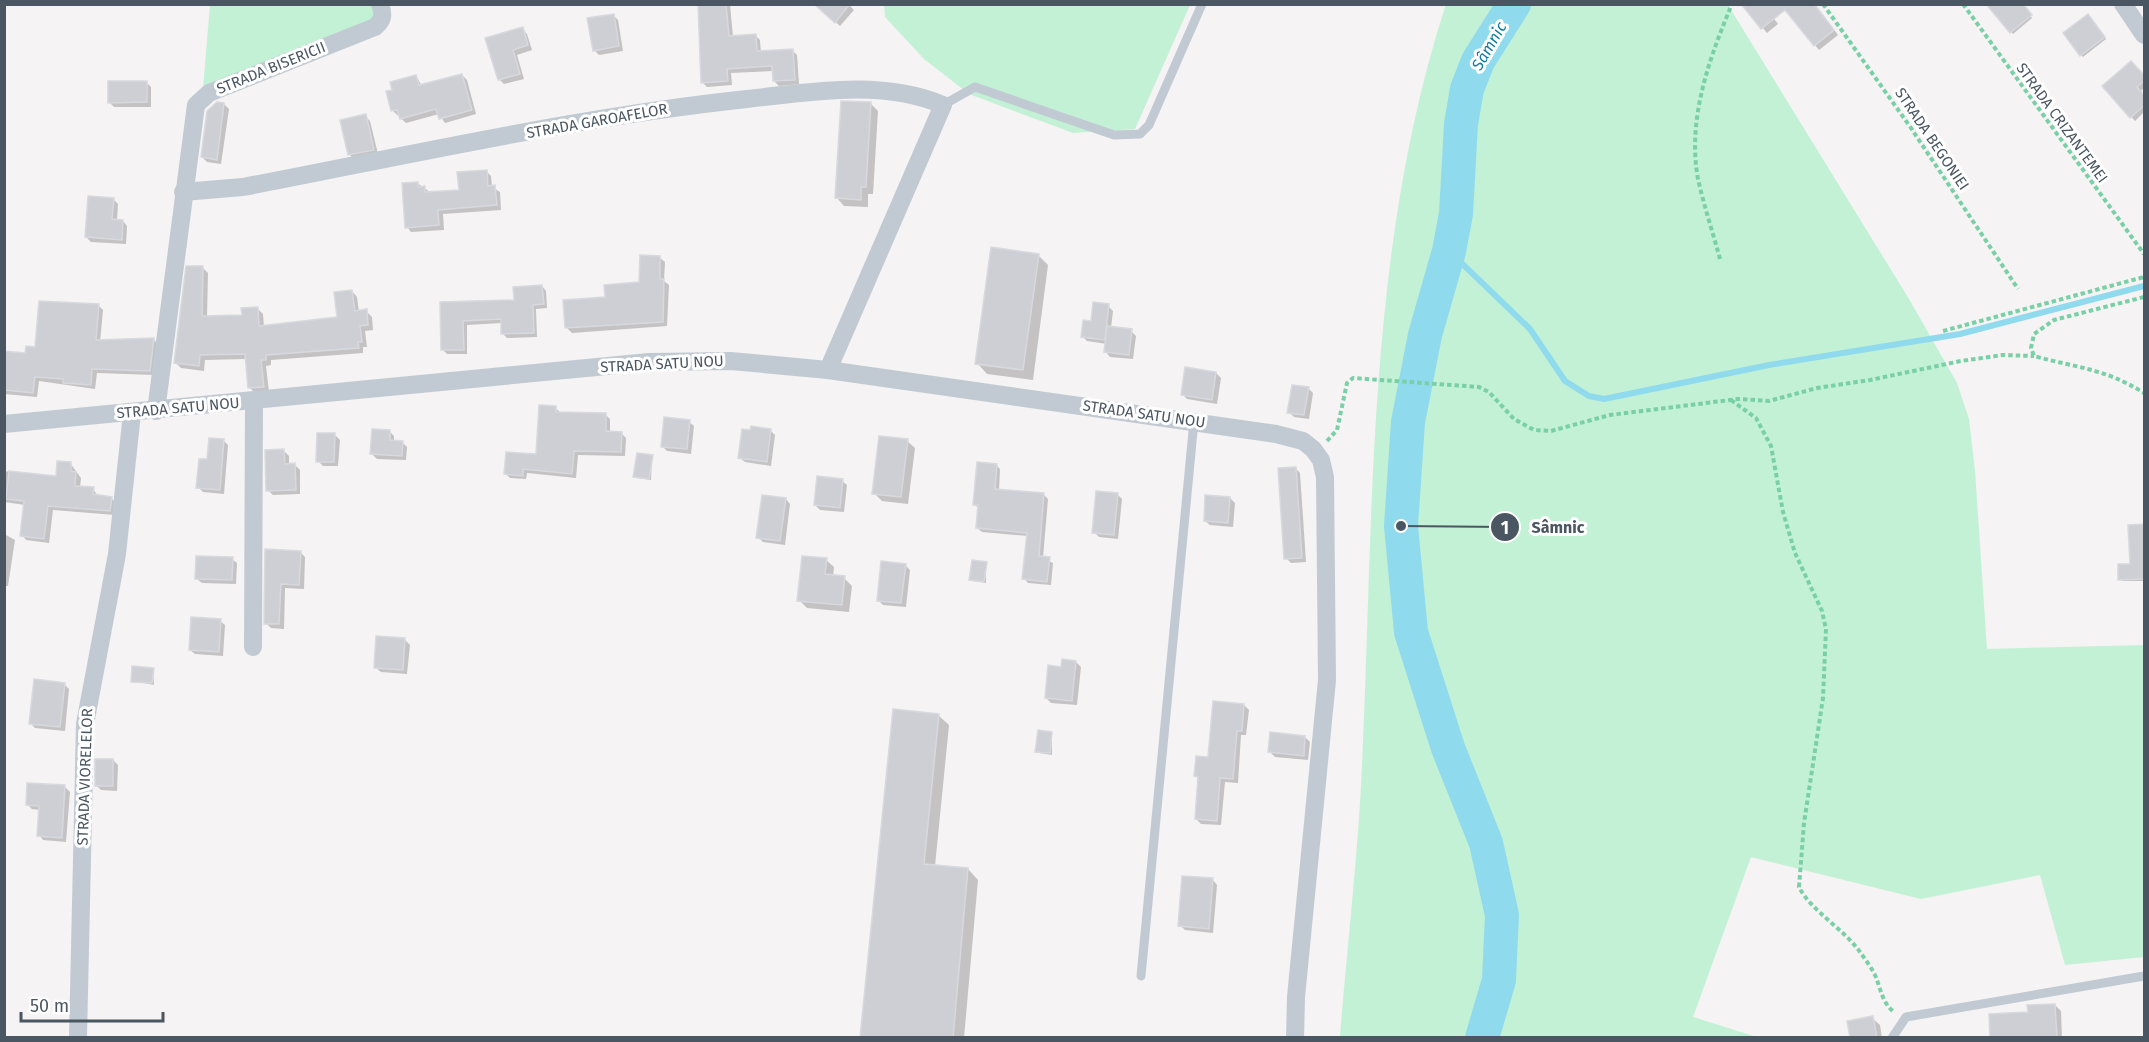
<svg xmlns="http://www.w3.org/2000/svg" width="2149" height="1042" font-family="'Fira Sans',sans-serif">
<rect width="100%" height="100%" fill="#f5f3f3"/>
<g fill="#c3f1d5">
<path d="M1446,4L1728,5L1909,299L1957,383L1969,419L1975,471L1987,649L2144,645V957L2065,965L2040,875L1921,899L1751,857L1693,1017L1757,1037H1340C1347,947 1358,857 1362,766C1374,511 1366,250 1446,4Z"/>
<path d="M210,5H372L375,12L372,21L203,89Z"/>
<path d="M884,5H1190L1135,129L1073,133L969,94L924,59L885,17Z"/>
</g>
<g fill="#0003">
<path d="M698,4H730L733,37L755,35L760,40L761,53L792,50L797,55L799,84L779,86L774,81L773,71L731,73L732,85L707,87L702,82Z"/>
<path d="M816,4H848L854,10L840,26Z"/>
<path d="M1763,4L1778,24L1767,33L1746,8Z"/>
<path d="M1782,4H1815L1838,35L1819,50Z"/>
<path d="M2021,4L2032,18L2013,34L1991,7Z"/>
<path d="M613,15L618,20L623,51L599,55L594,50Z"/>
<path d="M2090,18L2106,39L2083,57L2081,55Z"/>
<path d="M522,29L527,34L532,50L517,55L524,79L504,84L499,79Z"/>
<path d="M462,75L467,80L476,114L445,123L439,114L406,123L393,111L394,91L416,76L422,86Z"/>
<path d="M2144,78V88L2140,92L2144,98V112L2135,121L2104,86Z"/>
<path d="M146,82L151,87V107H114L109,102Z"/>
<path d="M870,103L878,111L873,194H868V207L844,206L837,198Z"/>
<path d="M224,104L229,109L221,164L207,162L202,157Z"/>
<path d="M365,116L370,121L378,154L354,159L349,154Z"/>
<path d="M486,171L491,176L492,187L500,192L501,210L443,214L444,230L411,232L407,227L417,183L430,192L460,191Z"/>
<path d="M113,199L118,204L117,221H123L127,226L126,244L91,242L86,237Z"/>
<path d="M1038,255L1048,265L1033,380L987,374L977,363Z"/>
<path d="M660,258L665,262L664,281L669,285L667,326L572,333L567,328L607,298L640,283Z"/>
<path d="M203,268L208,273L207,317H244L257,308L263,314L264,327L338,318L352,291L357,297L359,312L366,311L372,317L373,330L365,331L367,347H363V353L271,360V365L266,366L269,392L255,393L249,387L247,359L205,360L204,371L181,368L175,362Z"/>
<path d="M542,286L546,291L547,308L536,309L537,337L507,338L503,334L502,323L467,325V354H447L443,350L441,304L515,301Z"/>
<path d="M98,305L103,310L100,342L154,340L158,344L154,375L97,373L95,389L39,381L37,397L4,394V352L26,355Z"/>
<path d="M1108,306L1113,311L1111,328L1131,331L1136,336L1133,359L1110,357L1106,352L1107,344L1087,341L1082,336Z"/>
<path d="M1216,373L1221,378L1217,404L1187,399L1182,394Z"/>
<path d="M1308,388L1313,393L1309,419L1294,417L1289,412Z"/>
<path d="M555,408L560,412L605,414L610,419V433H621L626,438L625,456L578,455L576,478L527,473L526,479L510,478L506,474L538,456Z"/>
<path d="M689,422L694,426L691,454L667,451L662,446Z"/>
<path d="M770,430L775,435L771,466L745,462L740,458Z"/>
<path d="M390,432L394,436V442H402L407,447L406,460L377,459L372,454Z"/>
<path d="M335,435L340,440L338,466H323L318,461Z"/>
<path d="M224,441L228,445L224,494L203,492L198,487Z"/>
<path d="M907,441L915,448L908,504L882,501L874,493Z"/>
<path d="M284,451L289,456V465H295L300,470V494L273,495L268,490Z"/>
<path d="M652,456L651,480L637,478L635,476Z"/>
<path d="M70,463L81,478L80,488L93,489L98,496L111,498L116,503L115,515L53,510L49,543L26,540L22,535L25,505L4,502V471L57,478Z"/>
<path d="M996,465L1000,469L999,491L1044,495L1048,499L1043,558L1053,563L1051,585L1028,583L1024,578L1028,536L982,532L977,528L979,509L975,505Z"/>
<path d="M1295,468L1300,473L1306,562L1291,563L1286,558Z"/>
<path d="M842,481L847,485L844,512L820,510L815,505Z"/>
<path d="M1117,494L1122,499L1118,539L1099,537L1094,532Z"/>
<path d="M1230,498L1235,503L1233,527L1210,525L1205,521Z"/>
<path d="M786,499L790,504L785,545L763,542L758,537Z"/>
<path d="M2144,526V581H2122L2120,579L2131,565Z"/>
<path d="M4,534L15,540L8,586H4Z"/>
<path d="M266,551L300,552L305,557L304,589L285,588L284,629L271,628L266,623Z"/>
<path d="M232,559L237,563L236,584L202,583L197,579Z"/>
<path d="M826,560L834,567L833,577L844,578L852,586L849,612L807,608L799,600Z"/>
<path d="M986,563V583L973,581L971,579Z"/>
<path d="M905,565L910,570L906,607L883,605L878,600Z"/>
<path d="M220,621L225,625L223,656L195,654L190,650Z"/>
<path d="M405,640L410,645L407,674L381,672L376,668Z"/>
<path d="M1076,662L1081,667L1077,705L1051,703L1046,698L1062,668Z"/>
<path d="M153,669L154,685L133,681Z"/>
<path d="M64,684L69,689L65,731L35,728L30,723Z"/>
<path d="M1244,705L1249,710L1246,735H1241L1238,783L1225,782L1221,825L1201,824L1196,819L1199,779L1196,776Z"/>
<path d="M938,715L949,725L935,866L968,869L978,880L964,1038H862Z"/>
<path d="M1052,734V755L1039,753L1037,751Z"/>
<path d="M1305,737L1310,742L1308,760L1275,757L1270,752Z"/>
<path d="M113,760L118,765L117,791L101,790L96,785Z"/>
<path d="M65,787L70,792L66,842L43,840L39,835L40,810L32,809L27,804Z"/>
<path d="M1213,880L1217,885L1213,933L1185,930L1180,925Z"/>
<path d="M2055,1005L2061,1011L2062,1038H1991L2029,1014Z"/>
<path d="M1872,1018L1880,1025L1882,1038H1852Z"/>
</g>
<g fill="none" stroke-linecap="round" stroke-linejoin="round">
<path stroke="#90daee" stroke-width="6" d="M1449,251L1530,329L1565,381L1589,396L1604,399L1769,365L1960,334L2144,286"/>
<path stroke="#90daee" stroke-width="34" d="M1482,1038L1499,980L1502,915L1486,843L1448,748L1411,632L1401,526L1408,422L1425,335L1449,251L1456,214L1461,124L1467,89L1478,61L1514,4"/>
</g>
<g fill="#cdcfd5" stroke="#d7d9de" stroke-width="1.5">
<path d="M698,4H726L729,36L756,34L757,51L793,49L795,80L773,81L772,66L727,69L728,81L701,83Z"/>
<path d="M814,4H850L835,23Z"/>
<path d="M1741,4H1814L1834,30L1814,46L1785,10L1761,29Z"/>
<path d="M1986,4H2023L2032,15L2010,33Z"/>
<path d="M614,14L619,46L593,51L587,18Z"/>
<path d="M2088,14L2105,37L2080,56L2063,33Z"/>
<path d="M523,27L528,45L513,50L520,74L498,80L485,38Z"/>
<path d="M2131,61L2145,76V80L2137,87L2145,96V105L2130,118L2102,86Z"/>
<path d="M462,74L472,110L439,119L436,109L400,119L397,110L391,111L386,91L392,90L390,82L416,75L419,85Z"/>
<path d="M108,81H147V102L108,103Z"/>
<path d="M841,101L871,102L866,187H861V200L835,198Z"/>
<path d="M217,102L224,103L217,160L201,157L207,111Z"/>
<path d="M366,114L374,150L348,155L340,120Z"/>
<path d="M487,170L488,186L495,185L497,205L438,210L439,225L405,228L402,183L418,182V187L425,186V192L459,190L457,172Z"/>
<path d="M88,196L114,198L112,219L123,220L122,240L85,237Z"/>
<path d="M991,247L1039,254L1023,370L975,364Z"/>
<path d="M640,255L660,256V279H664L663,322L565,328L563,300L605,297L604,285L639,282Z"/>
<path d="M186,266H203L202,316L242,315L241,308L258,307L259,326L337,317L334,292L352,290L355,311L367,309L368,325L360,326L362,342H358L359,348L266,355V360H261L264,387L248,388L245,354L200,355L199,366L174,363Z"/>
<path d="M542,285L544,304L533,305L534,333L501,334V319L463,321L464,350H441L440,302L514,300L513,287Z"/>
<path d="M39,301L99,304L96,340L154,338L150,371L92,369L91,385L63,383V379L35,377L33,393L4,390V351L25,353L26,346L35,347Z"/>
<path d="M1093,302L1109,304L1105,340L1081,337L1083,320L1091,321Z"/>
<path d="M1107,326L1132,329L1129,355L1104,352Z"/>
<path d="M1185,367L1216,372L1212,400L1181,395Z"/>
<path d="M1292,385L1309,387L1304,415L1287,413Z"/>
<path d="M539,405L556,406V412L606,413V431L622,432L621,452L574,451L572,474L523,469V476L504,474L506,452L536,454Z"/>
<path d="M664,417L690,420L687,449L661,447Z"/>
<path d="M751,426L771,429L767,462L738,458L742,429L750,430Z"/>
<path d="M372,429L390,430V440L403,441L402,456L370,454Z"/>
<path d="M317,433H335L334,462H316Z"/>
<path d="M879,436L908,439L901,497L872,494Z"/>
<path d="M209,438L224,439L220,490L196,488L199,459H207Z"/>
<path d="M284,449L285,464L295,463L296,490L266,491L265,450Z"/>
<path d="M637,453L653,455L649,479L633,477Z"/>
<path d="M57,461L71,462V471L76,472L75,486L94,487L93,494L112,497L110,511L48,506L44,539L20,536L24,501L6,499L9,471L56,476Z"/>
<path d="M977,462L997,464L995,489L1044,493L1039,556L1050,557L1047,582L1022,579L1027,533L976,528L978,505H973Z"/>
<path d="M1296,467L1302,558L1284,559L1278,468Z"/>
<path d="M817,476L843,479L840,508L814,505Z"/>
<path d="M1096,491L1118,493L1114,535L1092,533Z"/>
<path d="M762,495L786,498L780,541L756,538Z"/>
<path d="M1205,495L1230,497L1228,523L1204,521Z"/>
<path d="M2145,524V579L2118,580V564H2130L2128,525Z"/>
<path d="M265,549L301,551L299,585L281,584L279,624H264Z"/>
<path d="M196,556L233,557L232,580L195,579Z"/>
<path d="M802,556L827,558L825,574L845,576L842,605L797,601Z"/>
<path d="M972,560L987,562L984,582L969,580Z"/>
<path d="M881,561L906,564L901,603L877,601Z"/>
<path d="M191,617L221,619L219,652L189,650Z"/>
<path d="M376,636L405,638L403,670L374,668Z"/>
<path d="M1062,659L1076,661L1072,701L1045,698L1048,665L1061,667Z"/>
<path d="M132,666L154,668L152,683L131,682Z"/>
<path d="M34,679L65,683L60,727L29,724Z"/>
<path d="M1213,701L1244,704L1242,731H1237L1233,779L1220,778L1217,821L1195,819L1198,777L1194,776L1196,756L1208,757Z"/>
<path d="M893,709L939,714L924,864L968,868L953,1038H860Z"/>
<path d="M1038,730L1052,732L1050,753L1035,752Z"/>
<path d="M1270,732L1305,736L1304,756L1268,752Z"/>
<rect x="95" y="759" width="18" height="27"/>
<path d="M27,783L65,785L62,838L37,836L39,806L26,805Z"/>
<path d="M1182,876L1213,878L1209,929L1178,926Z"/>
<path d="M2055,1004L2057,1038H1990L1989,1014L2028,1012L2027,1005Z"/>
<path d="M1873,1016L1877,1038H1850L1847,1021Z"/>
</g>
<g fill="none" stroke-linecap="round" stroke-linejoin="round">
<g stroke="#7ad0a6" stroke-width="4" stroke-dasharray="4.5 3" stroke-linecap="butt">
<path d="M1823,4L1911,128L2018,289"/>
<path d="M1963,4L2144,254"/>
<path d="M1720,259C1713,233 1704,206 1698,179C1687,119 1709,59 1732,4"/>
<path d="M2144,297L2054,320L2034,334L2031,348L2034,356C2077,368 2104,368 2144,393"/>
<path d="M1943,331L2144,277"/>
<path d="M1731,400L1756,418L1771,446L1783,512L1795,553L1822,611L1826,629L1823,698L1804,823L1799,887C1811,911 1843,928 1860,952C1865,959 1871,967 1875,975C1881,989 1882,1003 1894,1012"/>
<path d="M1327,441L1337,430L1347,383L1353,378L1479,387L1489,392L1514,419L1534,430L1551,431L1610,415L1738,399L1769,401L1817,388L1870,380L1961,361L2003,355L2034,356"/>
</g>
<g stroke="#c1cad2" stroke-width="9">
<path d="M943,105L975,87L1114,135L1140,134L1149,125L1202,4"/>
<path d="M1141,976L1194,421"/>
<path d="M1892,1038L1906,1017L2144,976"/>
</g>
<g stroke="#c1cad2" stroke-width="18">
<path d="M2123,4L2144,35"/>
<path d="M183,192L243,187C410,155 577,117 747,99C811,92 882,79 943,105L828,370"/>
<path d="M156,411L196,105L209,93L375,27C383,20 384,15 380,4"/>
<path d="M4,424L649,362L731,361L828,370L1276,434L1303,441L1313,449L1321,460L1325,477L1327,680L1296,997L1295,1038"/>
<path d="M253,647L254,401"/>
<path d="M78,1038L85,724L117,554L132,413"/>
</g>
</g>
<g text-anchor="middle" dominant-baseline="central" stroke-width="6" stroke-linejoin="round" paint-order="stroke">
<g font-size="15" fill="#4a5661" stroke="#fff">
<text transform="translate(271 68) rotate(-22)">STRADA BISERICII</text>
<text transform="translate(597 121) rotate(-10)">STRADA GAROAFELOR</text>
<text transform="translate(2062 123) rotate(54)">STRADA CRIZANTEMEI</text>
<text transform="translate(1932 139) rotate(56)">STRADA BEGONIEI</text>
<text transform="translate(662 364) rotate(-3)">STRADA SATU NOU</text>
<text transform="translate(178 408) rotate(-5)">STRADA SATU NOU</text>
<text transform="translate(1144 414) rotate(8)">STRADA SATU NOU</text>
<text transform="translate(85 777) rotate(-88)">STRADA VIORELELOR</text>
</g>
<g font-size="16" font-style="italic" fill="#0c7c9b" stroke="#fff">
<text transform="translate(1489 46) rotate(-60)">Sâmnic</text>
</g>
</g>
<path fill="none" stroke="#4a5661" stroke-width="2" d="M1401 526L1505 527"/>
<g fill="#4a5661" stroke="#fff" stroke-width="2">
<circle cx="1401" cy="526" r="6"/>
<circle cx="1505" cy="527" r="15"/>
</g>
<g font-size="18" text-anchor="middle" font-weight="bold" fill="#fff">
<text x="1505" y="534">1</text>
</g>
<g font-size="16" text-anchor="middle" font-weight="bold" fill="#4a5661" stroke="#fff" stroke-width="6" stroke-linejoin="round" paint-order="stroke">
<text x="1558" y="533">Sâmnic</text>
</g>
<rect width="2149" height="1042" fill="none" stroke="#4a5661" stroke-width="12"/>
<path d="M21 1012v9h142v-9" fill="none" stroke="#4a5661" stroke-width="3"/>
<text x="30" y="1012" font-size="18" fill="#4a5661" stroke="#ffffff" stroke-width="4.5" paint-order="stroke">50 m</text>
</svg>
